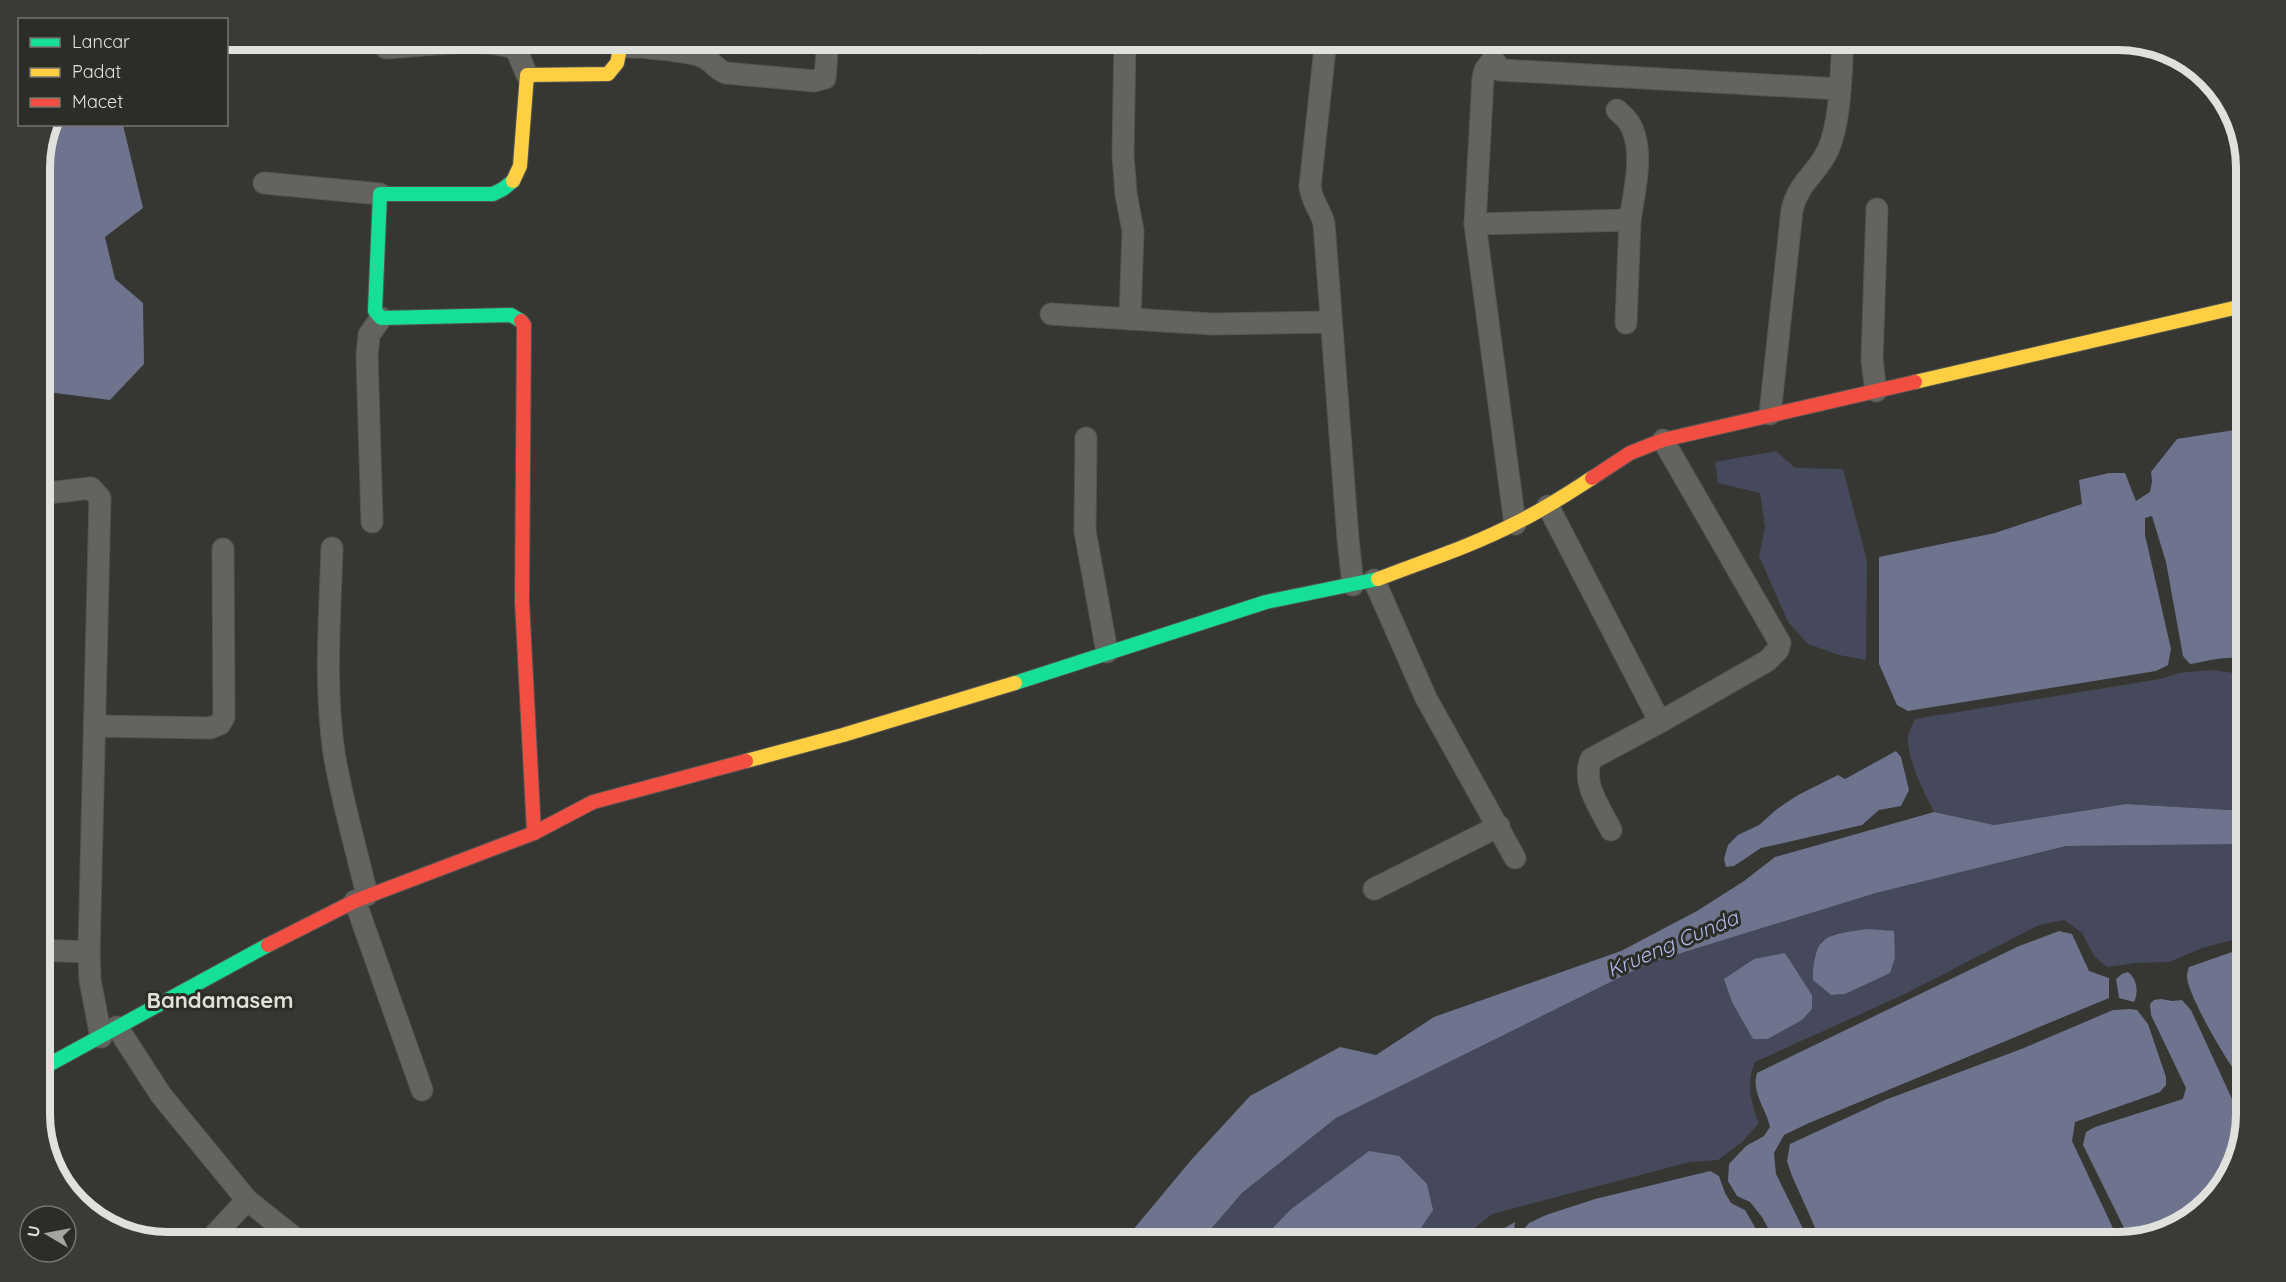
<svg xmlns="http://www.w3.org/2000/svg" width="2286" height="1282" font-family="Quicksand,sans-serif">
<rect width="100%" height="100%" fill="#363632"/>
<g fill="#46495b" fill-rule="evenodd">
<path d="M1776,451L1795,468L1843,469L1867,561L1866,660L1839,655L1808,644L1788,622L1759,556L1765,527L1760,493L1718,483L1715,462Z"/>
<path d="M2211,670L2234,673L2247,680V811L2126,804L1994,825L1934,812C1923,790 1907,761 1908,736C1909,731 1913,724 1915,719L2160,679L2179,673Z"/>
<path d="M2247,844V936L2202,948L2169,962L2136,963L2107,967L2094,956L2082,933L2064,920L2039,925L1907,993L1755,1062C1746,1082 1751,1104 1759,1123L1742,1142L1718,1160L1690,1162L1492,1214L1460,1240L1448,1243H1405L1417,1234L1290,1210L1258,1243H1223L1210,1230L1242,1193L1336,1118L1649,963L1876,893L2066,846ZM1893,931L1895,958L1889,973L1844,994L1831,995L1814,957L1822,941L1834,934ZM1785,953L1812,995L1802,1020L1768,1039H1753Z"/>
</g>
<g fill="#6e738e">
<path d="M49,124L123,125L143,208L105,237L115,279L143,303L144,364L110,400L39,391V160Z"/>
<path d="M2247,428V660C2229,654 2208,661 2190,664L2183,656L2166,562L2152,516L2145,518V535L2171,649L2168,665L2156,671L1908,711L1897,705L1879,664V557L1995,533L2082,504L2079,480L2109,473H2125L2136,501L2150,492L2152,481L2151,472L2177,439Z"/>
<path d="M1896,751L1901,757L1909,790L1901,806L1879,810L1862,825L1761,848L1734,866L1726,867L1724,859L1728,845L1738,835L1759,825L1777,809L1798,795L1838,775L1845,779Z"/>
<path d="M2126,804L2247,811V844L2066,846L1876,893L1649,963L1336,1118L1242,1193L1210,1230L1223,1243H1122L1192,1159L1250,1096L1340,1047L1376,1055L1434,1017L1621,951L1697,911L1744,881L1775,857L1934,812L1994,825Z"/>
<path d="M1868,929L1894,931L1895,958L1890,973L1845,994L1831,995L1813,980C1814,933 1827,935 1868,929Z"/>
<path d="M2059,931L2072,934L2089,971L2109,978V998L1809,1123L1784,1135L1774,1153L1776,1174L1810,1243H1776L1762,1217L1750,1202L1737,1196L1728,1181L1729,1164L1746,1146L1764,1136L1770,1127C1766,1108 1751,1093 1757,1073L2019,946Z"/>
<path d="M2247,949V1073L2237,1074C2226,1060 2186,992 2187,976C2187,973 2188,970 2189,967L2235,951Z"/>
<path d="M1785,953L1812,995V1009L1802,1020L1768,1039H1753L1732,1002L1724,979L1754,959Z"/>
<path d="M2128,972C2137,978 2139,993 2134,1002L2119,998L2116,979L2122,974Z"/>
<path d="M2161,999L2172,1001L2182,1000L2191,1010L2244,1125L2230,1178L2183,1226L2130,1240L2083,1145L2086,1132L2095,1127L2183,1099L2186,1088L2151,1015L2150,1004L2154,1000Z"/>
<path d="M2130,1009L2137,1010L2148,1024L2166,1077V1085L2160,1092L2075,1122L2072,1141L2120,1243H1822L1792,1176L1787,1161L1790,1144L1885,1100L2024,1048L2113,1010Z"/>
<path d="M1369,1151L1399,1156L1427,1184L1433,1210L1417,1234L1405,1243H1258L1290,1210Z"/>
<path d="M1710,1171L1719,1176L1725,1193L1731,1203L1745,1210L1764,1243H1520L1522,1232L1529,1223L1546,1215L1595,1199Z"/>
<path d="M1515,1222L1512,1243H1491L1489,1240L1491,1236Z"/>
</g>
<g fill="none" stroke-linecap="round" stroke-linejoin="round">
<defs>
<g id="street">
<path d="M1125,39L1123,155L1126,194L1133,231L1130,319"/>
<path d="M1326,39L1310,186C1311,201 1321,210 1324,224L1348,539L1353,585"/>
<path d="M980,43V39"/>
<path d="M621,47C636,46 690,51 703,57C713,61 716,70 726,73L814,81L825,78L827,52"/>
<path d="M386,48C420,46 486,36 516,49L527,75"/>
<path d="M1617,110C1622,115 1629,120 1632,128C1644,155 1634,192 1630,220"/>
<path d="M264,183L380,194"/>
<path d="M1475,224L1630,220L1626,323"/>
<path d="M1051,314L1212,324L1331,322"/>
<path d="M1876,391L1872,360L1877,209"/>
<path d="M1770,414L1792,210C1799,181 1817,174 1828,150C1841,121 1841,71 1843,39"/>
<path d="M1086,438L1085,531L1107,652"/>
<path d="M39,494L91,488L100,498L89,952L90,980L101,1037"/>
<path d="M1548,506L1660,722L1591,759C1581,784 1600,807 1611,830"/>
<path d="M372,522L367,356L369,335L381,318"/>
<path d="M1515,524L1475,224L1483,78L1485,70L1493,59L1500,70L1840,89"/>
<path d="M332,548C330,615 324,685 334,753C342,801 356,848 367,895"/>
<path d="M1374,580L1426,698L1515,858"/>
<path d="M1660,722L1767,661L1778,650L1780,643L1663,440"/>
<path d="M96,726L210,728L220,724L224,717L223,549"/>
<path d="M1374,889L1499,826"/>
<path d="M355,901L422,1090"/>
<path d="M39,950L89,952"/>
<path d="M117,1027L161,1095L247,1200L301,1243"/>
<path d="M207,1243L247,1200"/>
</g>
<g id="fast">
<path d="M513,181L503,189L493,194H380L375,311L381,318L511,315L521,321"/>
<path d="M1015,683L1266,602L1378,579"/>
<path d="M39,1070L268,945"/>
</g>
<g id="slow">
<path d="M513,181L520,166L527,75L608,74L617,63L622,39"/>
<path d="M1915,382L2247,305"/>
<path d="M1378,579C1424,561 1472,546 1516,523C1543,510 1567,494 1592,478"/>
<path d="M746,761L843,735L1015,683"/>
</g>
<g id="jam">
<path d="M521,321L524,325L522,601L534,833"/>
<path d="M1592,478L1630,453L1663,440L1915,382"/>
<path d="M268,945L355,901L534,833L593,802L746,761"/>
</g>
</defs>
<use href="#street" stroke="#545451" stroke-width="23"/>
<use href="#fast" stroke="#545451" stroke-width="16"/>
<use href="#slow" stroke="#545451" stroke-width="16"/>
<use href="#jam" stroke="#545451" stroke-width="16"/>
<use href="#street" stroke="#636360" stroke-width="21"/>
<use href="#fast" stroke="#16e098" stroke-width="14"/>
<use href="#slow" stroke="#ffcf43" stroke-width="14"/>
<use href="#jam" stroke="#f24e42" stroke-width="14"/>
</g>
<g text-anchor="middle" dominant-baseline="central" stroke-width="6" stroke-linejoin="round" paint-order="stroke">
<g font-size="21" font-style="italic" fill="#b2bbf0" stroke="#2d2d27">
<text transform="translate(1672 943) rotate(-23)">Krueng Cunda</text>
</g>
<g font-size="22" font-weight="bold" fill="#e0e0d8" stroke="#2d2d27">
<text x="220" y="1000">Bandamasem</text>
</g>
</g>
<path d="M0 0H2286V1282H0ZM168 50H2118A118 118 0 0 1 2236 168V1114A118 118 0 0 1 2118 1232H168A118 118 0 0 1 50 1114V168A118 118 0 0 1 168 50Z" fill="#3b3b36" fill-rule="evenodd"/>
<path fill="none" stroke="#e0e1dd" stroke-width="8" d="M168 50H2118A118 118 0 0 1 2236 168V1114A118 118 0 0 1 2118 1232H168A118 118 0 0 1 50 1114V168A118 118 0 0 1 168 50Z"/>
<rect x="18" y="18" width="210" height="108" fill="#2d2d27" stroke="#757570" stroke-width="1.5"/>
<rect x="30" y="38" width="30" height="9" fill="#16e098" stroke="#757570" stroke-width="1.5"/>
<text x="72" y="48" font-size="18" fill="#e0e1dd">Lancar</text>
<rect x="30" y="68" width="30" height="9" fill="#ffcf43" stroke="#757570" stroke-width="1.5"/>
<text x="72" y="78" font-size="18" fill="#e0e1dd">Padat</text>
<rect x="30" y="98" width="30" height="9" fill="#f24e42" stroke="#757570" stroke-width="1.5"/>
<text x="72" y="108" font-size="18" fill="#e0e1dd">Macet</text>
<g transform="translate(48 1234) rotate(280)"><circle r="28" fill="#2d2d27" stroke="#757570" stroke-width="1.5"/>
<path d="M0-4.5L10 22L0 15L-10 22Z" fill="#a4a5a1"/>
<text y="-9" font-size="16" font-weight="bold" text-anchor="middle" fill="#e0e1dd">U</text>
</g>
</svg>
